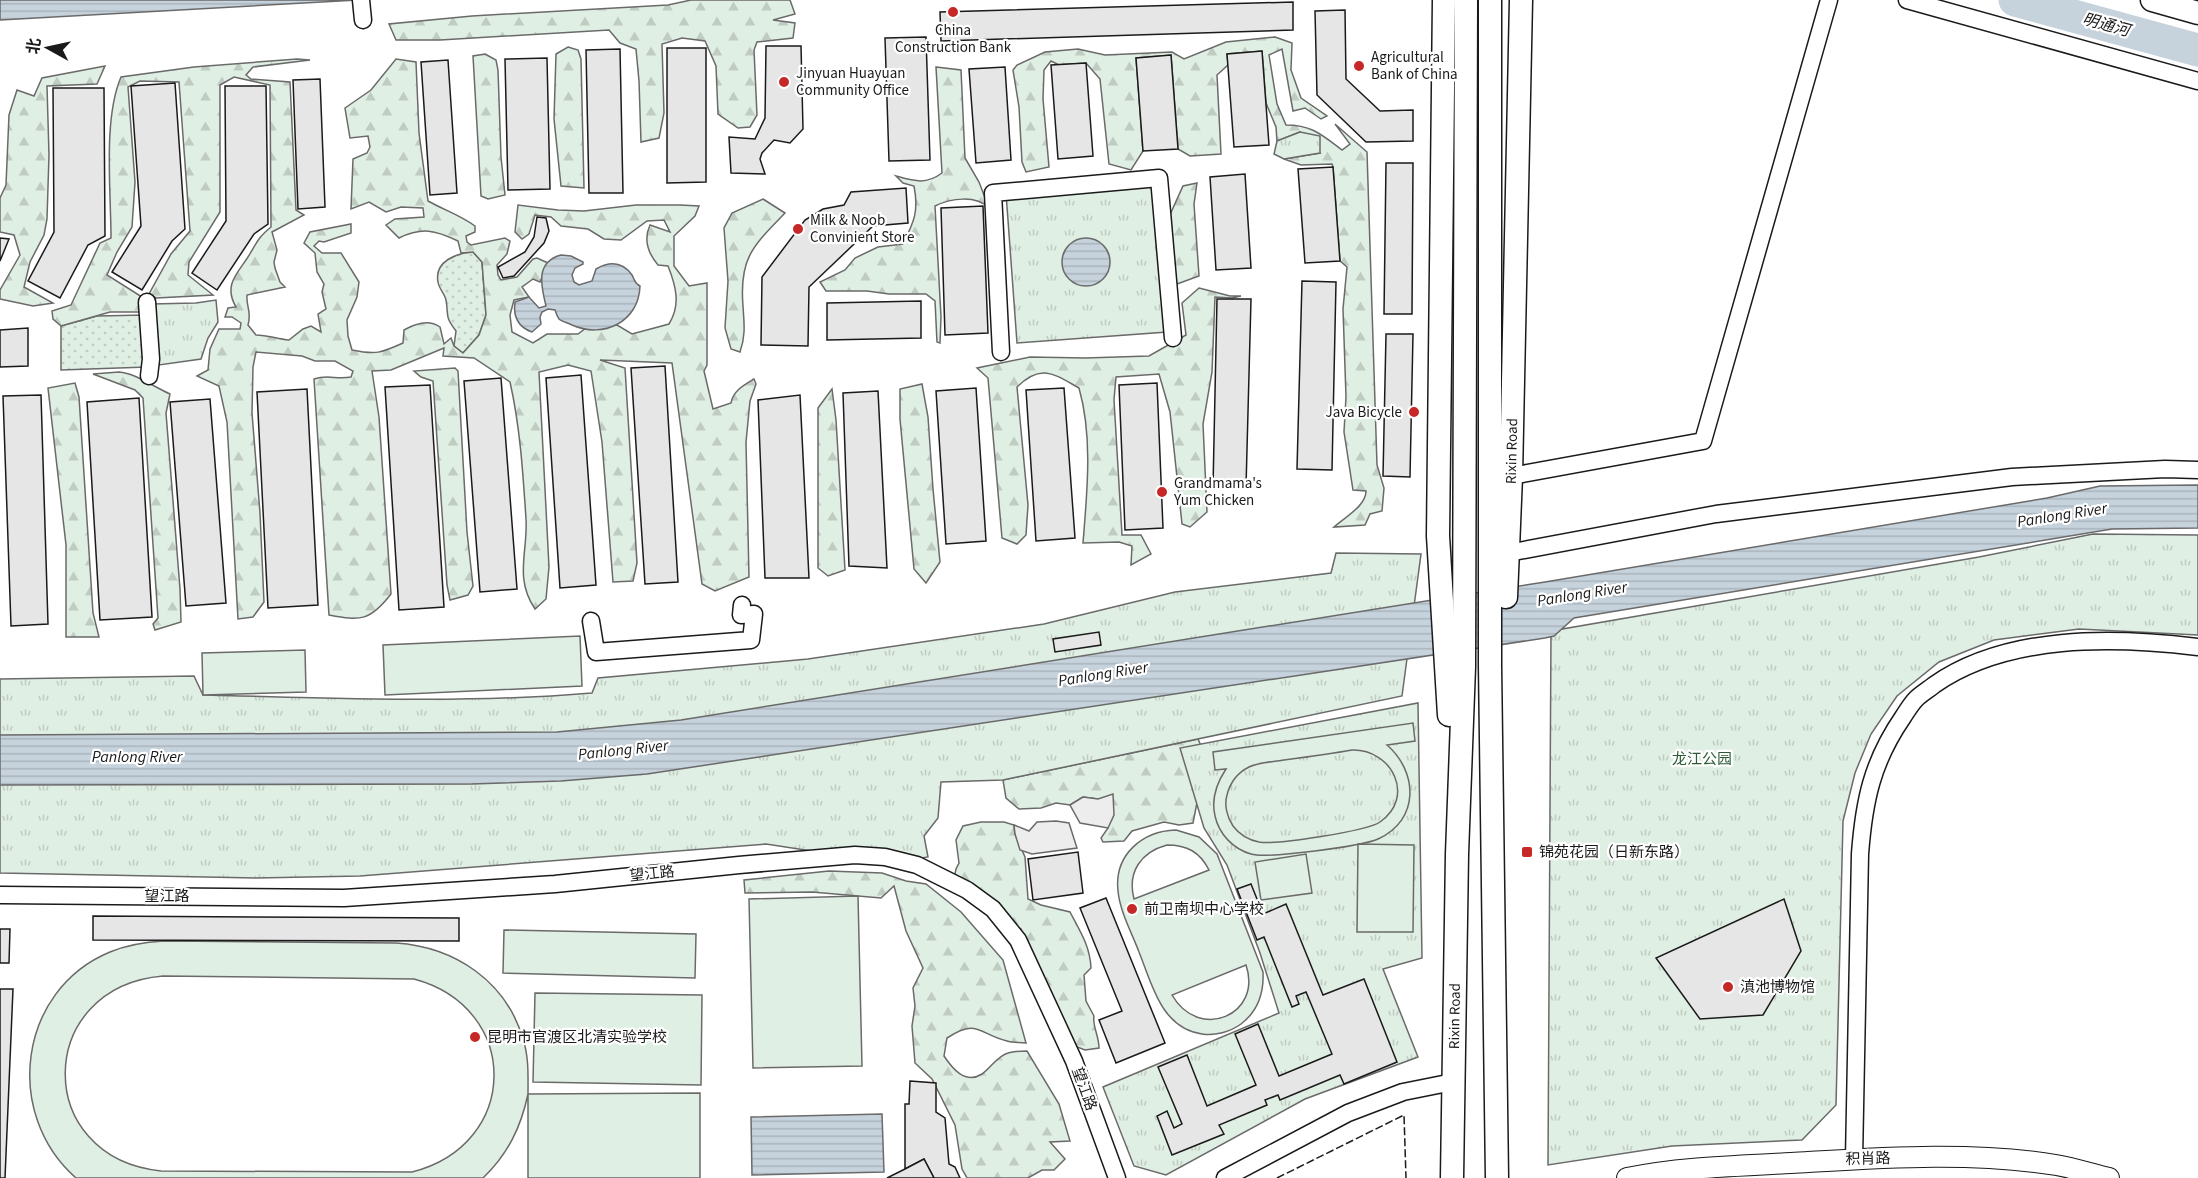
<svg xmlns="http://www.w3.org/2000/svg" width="2198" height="1178" font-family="'Source Sans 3','Noto Sans SC',sans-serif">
<defs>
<pattern id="grass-dots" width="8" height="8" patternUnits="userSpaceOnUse" patternTransform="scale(1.5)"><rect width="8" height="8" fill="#e0efe3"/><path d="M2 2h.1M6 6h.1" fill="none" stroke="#c0ccc2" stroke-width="1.8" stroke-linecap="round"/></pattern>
<pattern id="forest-firs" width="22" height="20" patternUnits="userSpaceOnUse" patternTransform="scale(1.5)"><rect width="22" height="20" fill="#e0efe3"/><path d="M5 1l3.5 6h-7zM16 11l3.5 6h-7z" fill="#c0ccc2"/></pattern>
<pattern id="park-tufts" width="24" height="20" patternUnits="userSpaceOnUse" patternTransform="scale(1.5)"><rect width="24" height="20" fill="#e0efe3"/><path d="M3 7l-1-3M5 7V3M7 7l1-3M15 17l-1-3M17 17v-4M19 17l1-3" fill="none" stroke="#c0ccc2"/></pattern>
<pattern id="water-rules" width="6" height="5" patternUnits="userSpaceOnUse" patternTransform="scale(1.5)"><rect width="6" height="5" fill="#c6d2dc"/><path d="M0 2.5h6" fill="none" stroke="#aab4bc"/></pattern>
</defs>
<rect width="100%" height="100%" fill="#fff"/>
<g fill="url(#grass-dots)" stroke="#6a6a6a" stroke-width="1.5">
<path d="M473,252L482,262L486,315L479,335L463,353L454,346L456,331C444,315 449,317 446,300C445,294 439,289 438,282C434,261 457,253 473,252Z"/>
<path d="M145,315L147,367L61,370V326L97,316Z"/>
</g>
<g fill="url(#forest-firs)" stroke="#6a6a6a" stroke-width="1.5">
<path d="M691,0H790L795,14L773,20L795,23L793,38L757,42L754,50L757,115L750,127L738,128L718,114L716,66L705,41L682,38L662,44L664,113L659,138L641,142L639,81L636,49L620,43L609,30L440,40H396L389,24L472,16L668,5Z"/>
<path d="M1275,37L1292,43L1291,70L1301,98L1327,116L1321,119L1305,108L1293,111L1282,49L1269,55L1277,104L1286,125C1312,125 1322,135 1342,150L1350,144L1335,124L1367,152L1377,465L1384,488L1382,511L1370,514L1365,525L1334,527C1345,517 1366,506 1366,491L1353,490L1344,432L1346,397L1343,309L1347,267L1340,261L1333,167L1332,164L1301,165L1284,159L1320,153L1300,132L1277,141L1276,127L1266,103L1262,51L1227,54L1228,65L1217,75L1221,154L1190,156L1178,149L1171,55L1136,58L1143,151L1131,170L1109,164L1100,79L1086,63L1059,65L1051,61L1044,70L1043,99L1049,167L1026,172L1022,162L1019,107L1013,70L1017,65L1045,52L1078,49L1105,55L1172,52L1184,59L1226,42Z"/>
<path d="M568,47L578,50L581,59L584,188L561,186L554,119L556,54Z"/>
<path d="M485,54L496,60L498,70L501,157L505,195L488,199L481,196L473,56Z"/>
<path d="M297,59L310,60L253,67L246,75L251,79L290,82L296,210L304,215L272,232L277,250L274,262L275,268L280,282L285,287L247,295C246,308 252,311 248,325L256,335C268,335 277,339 289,340L303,329L311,326L321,332L318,314L326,309L322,292L324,284L317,272L315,253L304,243L310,232L351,224V233L324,242L319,241L314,246L322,253H341L359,282L357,297L347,320L348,336L352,350C376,355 381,353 403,343L404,330C415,324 428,319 440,327L444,344L451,338L454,346L463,353L479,335L486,315L482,262L473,252L461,253L458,241C435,230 422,227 399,238L386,225L395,219L424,217L423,208L401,207L386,212L369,202L351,209L353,159L367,153L370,147L368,136L350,138L345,108L371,90L396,59L416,62L419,133L428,201C444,210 460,215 475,226V232L466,236L467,242L471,245L505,238L510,241L507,254L497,265L498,275L501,280L517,277L533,259L537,258L548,263L540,282L533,279L522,287L529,297L514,300L510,315L512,332L533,343L547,334H578L586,328L617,325L632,334L669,324C681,305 676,286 668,266L658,265C648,253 643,240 650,225L670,232L664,220L647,221L621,240L604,239L588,229L561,226L551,217L535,215L529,234L522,239L515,232L518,205L558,210L584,211L636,205H680L699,206L695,216L674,236V266L689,286L707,283V365L704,371L713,409L731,403C733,391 744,385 754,379L756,384L750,401L746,442L749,577L715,591L702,584L672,363L600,360L625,368L637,563L633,581L613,582L602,442L591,371L568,365L539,372L549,567L546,599L535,609C514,578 528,552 526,519C523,473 520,426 510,382L474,358L443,356L444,348L391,370L372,371L379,417L391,594C370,621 361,621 329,615L314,379C329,374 336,380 351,377L353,371L335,361H315L302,356L256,352L253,367L252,413L260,513L264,602L253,617L238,619L227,422L219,386L197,376L208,370L210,349L219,329H240L241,323L232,317H225L228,308L236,307C222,283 240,272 251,252C258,240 260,236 271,227L270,85L234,77L220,85V212L189,262L188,275L213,295L156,298L149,294L171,254L190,231L179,82L140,81L128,87L135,182L132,227L117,252L107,275L142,297L144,312H110L61,326L53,319L52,311L71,305L100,243L111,238C111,191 103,119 121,77L194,67Z"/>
<path d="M105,66L97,84L47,86L49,155L47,219L44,235L30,262L24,287L53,303L33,306L0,299V290L20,255L14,235L0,232V198L6,185L9,115L17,90L34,96L42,78Z"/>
<path d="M936,67L961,70L965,158L979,182L989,208C976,195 951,198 935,206L941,317L940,343L937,342L935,301L926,294H889L867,291H826L820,282L845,270L855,258L878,247L903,244C914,222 919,211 914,186L903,183L896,176C914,181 926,185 942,173Z"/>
<path d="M1197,183L1194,204L1199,276L1177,284L1171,266L1169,217L1183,186Z"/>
<path d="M763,199L785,213C753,246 739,258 743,306C744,323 746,335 740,352L731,349L725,328L728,281L724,228L732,213Z"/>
<path d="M1199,288L1230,296H1241L1232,298L1215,297L1212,372L1203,424L1207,512L1190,527L1182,524L1170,412L1159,374L1116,377L1114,400L1122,535H1141L1151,554L1131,565L1132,546L1119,542L1083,543C1087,493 1093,437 1079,388C1054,374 1041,363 1017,387L1028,505L1026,535L1017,544L1002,538L988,378L977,368L1030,357L1085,358L1149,356L1186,335L1182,303Z"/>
<path d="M455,368L458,371L467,532L473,586L468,595L450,600L447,585L433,381L421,377L414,371Z"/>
<path d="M119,372C135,373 154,387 170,394L166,413L180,589L181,622L155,630L153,624L158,618L143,398L135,390L93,374Z"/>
<path d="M75,383L79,397L93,613L99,637H66V545L48,388Z"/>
<path d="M922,384L928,417L933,489L940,562L926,583L914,569L900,419V389Z"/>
<path d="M832,389L836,420L845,570L828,576L818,568V408Z"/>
<path d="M1198,739L1206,757L1193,823L1179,825L1164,822L1132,831L1124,841L1103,842L1101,838L1108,828L1098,799L1083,797L1070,805L1056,803L1041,808L1019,809L1006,798L1003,780Z"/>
<path d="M981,822H1004L1014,825L1015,834L1025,857L1028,899L1041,905L1070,912C1080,931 1090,946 1091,968L1084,975L1086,1001L1094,1016C1092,1025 1099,1036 1099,1048L1085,1050L1072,1045L1036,959L1025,943L1021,929L1005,918L952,888L956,869L959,863L956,840L963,826Z"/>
<path d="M829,871L882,873L906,881L926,884L961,912L1003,960L1026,1043C1020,1042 1013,1043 1007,1041C978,1034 978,1018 947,1038L944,1056C952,1068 965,1085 982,1074C990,1069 997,1056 1008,1053C1014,1051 1021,1051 1027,1051L1059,1104L1070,1141L1050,1142L1065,1159L1054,1170H1042L1028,1178H967L962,1169L955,1125L932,1079L915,1063L912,1026L915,1006L913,988L923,968L906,931L894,886L881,898L812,892L745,893L744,880Z"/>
</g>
<g fill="url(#park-tufts)" stroke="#6a6a6a" stroke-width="1.5">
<path d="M1300,132L1320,136V153L1284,159L1274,154L1277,141Z"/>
<path d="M1156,181L1167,332L1017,343L1006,193Z"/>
<path d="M216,300L218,322L208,338L201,359L159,365L151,304L196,303Z"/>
<path d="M2093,534L2198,535V635L2079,629L1994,640L1939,662L1897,696L1871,734L1855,773L1843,821L1836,1105L1802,1140L1672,1146L1548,1165L1551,631L1979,557Z"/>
<path d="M1336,553L1421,554L1402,696L1003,780L941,782L938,818L924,836L928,857L890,863L766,844L360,876L256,878L0,873V679L194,676L203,695C333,698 462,704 592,693L598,678L808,659L1044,624L1175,592L1331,573Z"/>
<path d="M1418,703L1422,958L1383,969L1418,1057L1305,1099L1166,1175L1134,1166L1103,1087L1279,1013L1260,953L1227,865L1204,828L1180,748Z"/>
</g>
<g fill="#e0efe3" stroke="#6a6a6a" stroke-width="1.5" fill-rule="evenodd">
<path d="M580,636L582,686L385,695L383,645Z"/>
<path d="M305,650L306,692L203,695L202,653Z"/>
<path d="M1413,723L1415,741L1387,745C1418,772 1420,820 1378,839C1362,846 1268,859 1251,854C1233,849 1219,834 1215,816C1211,799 1216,784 1226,769L1215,770L1213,752ZM1352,750C1392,749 1416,797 1380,822C1367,831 1276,845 1259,842C1249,840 1239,834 1233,826C1227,817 1224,805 1227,795C1230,783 1237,773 1249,767C1259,762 1273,762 1284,760C1307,757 1330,754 1352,750Z"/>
<path d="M1176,830L1199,837L1217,854L1263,972C1264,992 1258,1011 1241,1024C1230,1032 1215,1036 1202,1034C1161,1028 1152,984 1139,952C1132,933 1120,912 1118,891C1114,855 1142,831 1176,830ZM1167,845C1187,845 1200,852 1209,870L1134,899C1127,872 1141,852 1167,845ZM1246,965C1263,1015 1199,1042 1172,995Z"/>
<path d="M1358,844L1414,845L1413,932H1357Z"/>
<path d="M1306,854L1312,893L1261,900L1255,862Z"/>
<path d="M858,896L862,1066L753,1068L749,899Z"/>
<path d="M504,930L696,934L695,978L503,973Z"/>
<path d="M164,941L396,943C455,947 506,981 523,1039C529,1057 528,1076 528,1094L700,1093V1178H528V1094C521,1127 508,1154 483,1178H76C3,1114 18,990 110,952C127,945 145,942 164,941ZM163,976L414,979C522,1008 520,1145 412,1172L161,1171C32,1158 34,987 163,976Z"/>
<path d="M535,993L702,995L701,1085L533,1082Z"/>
</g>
<g fill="#ededed" stroke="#6a6a6a" stroke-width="1.5">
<path d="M1113,794L1114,815L1108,828L1080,823L1070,805L1083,797L1098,799Z"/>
<path d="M1056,821L1069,823L1077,848L1032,854L1020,850L1015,834L1014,825L1029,831L1037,822Z"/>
</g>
<g fill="url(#water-rules)" stroke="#6a6a6a" stroke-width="1.5">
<path d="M0,0H358L0,20Z"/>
<circle cx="1086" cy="262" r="24"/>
<path d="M561,255L571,256L583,262V264L575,268L572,275L574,282L579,285L592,281L596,269C610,261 622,261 632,275C635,280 634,283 640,286C639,322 603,339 572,325C568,323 561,321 559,319C557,316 556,313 555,310L548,309L542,312L540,317L541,324L532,332C518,327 513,316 515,302L529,297L539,308L546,306C541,286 535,262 561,255Z"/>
<path d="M2198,485V528L2112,529L1574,618L1554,636L1545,638L647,774L561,781L472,784L0,785V735L557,732L681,720L1545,582L2047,498L2100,486Z"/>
<path d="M882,1114L884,1172L752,1175L751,1117Z"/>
</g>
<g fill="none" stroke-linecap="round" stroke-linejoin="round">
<path stroke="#c6d2dc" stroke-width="33" d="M2015,0L2198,50"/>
</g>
<g fill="#e6e6e6" stroke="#1a1a1a" stroke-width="1.5">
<path d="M1293,2V30L941,41L940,12Z"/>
<path d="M1345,10L1346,79L1380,111L1413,110V141L1366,142L1317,95L1315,11Z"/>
<path d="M926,37L930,160L889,161L885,38Z"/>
<path d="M766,46H801L803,129L790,143L774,140L762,153L760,159L765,174L731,173L729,137L755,139L765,118Z"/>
<path d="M667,48H706V182L667,183Z"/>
<path d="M620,49L623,193H589L586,50Z"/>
<path d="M1262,51L1269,145L1234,147L1227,54Z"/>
<path d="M1171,55L1178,149L1143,151L1136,58Z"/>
<path d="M547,58L550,189L508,190L505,59Z"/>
<path d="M448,60L457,193L430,195L421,62Z"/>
<path d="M1086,63L1093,156L1058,159L1051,65Z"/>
<path d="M1005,67L1011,160L976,163L969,69Z"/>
<path d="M320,79L325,207L298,209L293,80Z"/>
<path d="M175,83L185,229L172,241L142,290L112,272L141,226L131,86Z"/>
<path d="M225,86H266L268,224L254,234L217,290L192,273L226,221Z"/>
<path d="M53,88H104L105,236L88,245L60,298L28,281L54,232Z"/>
<path d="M1386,163H1413L1412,314H1384Z"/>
<path d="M1333,167L1340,261L1305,263L1298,169Z"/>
<path d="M1245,174L1251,268L1216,270L1210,177Z"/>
<path d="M906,188L908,223L873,226L809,287L808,346L761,345L762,277L805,220L823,209L844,205L851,192Z"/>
<path d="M983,206L988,333L945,335L941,208Z"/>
<path d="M537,217L546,218L549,231L544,243L514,276L503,278L498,267L525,252L534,237Z"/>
<path d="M0,238L9,239L0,261Z"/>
<path d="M1302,281L1336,282L1332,470L1297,469Z"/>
<path d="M1217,299H1251L1246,487H1213Z"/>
<path d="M921,301V338L827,340V303Z"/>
<path d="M28,328V366L0,367V330Z"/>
<path d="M1386,334H1413L1410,477L1383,476Z"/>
<path d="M665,366L678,582L645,584L631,368Z"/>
<path d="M581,375L596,585L560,588L546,378Z"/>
<path d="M501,378L517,589L480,592L464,381Z"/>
<path d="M1157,383L1163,528L1125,530L1119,385Z"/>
<path d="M430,385L444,607L399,610L385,387Z"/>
<path d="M976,388L986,541L946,544L936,391Z"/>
<path d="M1064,388L1075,538L1036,541L1026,390Z"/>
<path d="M307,389L318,605L268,608L257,392Z"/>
<path d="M878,391L887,568L849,566L843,393Z"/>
<path d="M41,395L48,624L11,626L3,396Z"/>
<path d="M800,395L809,578H765L758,400Z"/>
<path d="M139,398L152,617L100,620L87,402Z"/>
<path d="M210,399L226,603L186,606L170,402Z"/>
<path d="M1099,632L1101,645L1055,652L1053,639Z"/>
<path d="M1078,852L1083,893L1033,900L1028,859Z"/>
<path d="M1251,884L1263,914L1286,904L1323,995L1364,979L1397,1062L1344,1084L1340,1075L1280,1100L1278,1095L1265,1100L1267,1105L1219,1125L1224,1134L1172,1155L1157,1116L1167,1111L1174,1128L1182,1124L1158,1067L1187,1055L1207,1106L1256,1085L1235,1034L1258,1024L1279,1076L1332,1054L1306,992L1296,996L1299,1004L1292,1007L1264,937L1257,940L1237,889Z"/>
<path d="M1106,898L1165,1043L1116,1063L1099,1020L1122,1011L1080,908Z"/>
<path d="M1784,899L1801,951L1763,1015L1700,1019L1656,958Z"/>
<path d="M93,916L459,918V941L93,940Z"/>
<path d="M0,929H10L9,963H0Z"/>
<path d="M0,989H13L5,1178H0Z"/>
<path d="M910,1081L936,1083V1112L945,1118L949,1164L955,1167L960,1178H934L924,1159L905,1169V1104H909Z"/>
<path d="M924,1159L934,1178H887L905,1169Z"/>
</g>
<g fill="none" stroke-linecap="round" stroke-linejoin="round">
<defs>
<g id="minor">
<path d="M361,0L363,20"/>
<path d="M1907,0L2198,81"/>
<path d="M147,302L151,359L149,376"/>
<path d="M1001,352L993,193L1159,178L1173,338"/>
<path d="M1511,476L1703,441L1829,0"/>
<path d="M1508,553L1716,514L2012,477L2165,469L2198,470"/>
<path d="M591,621L596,652L751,640L754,614L741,615L742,605"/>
<path d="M0,895L344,898L555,884L739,865L855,855L885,857L917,865L967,890L993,909L1018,940L1074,1061L1117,1178"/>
<path d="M1854,1159L1860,854C1864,801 1872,762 1903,717C1907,711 1911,704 1916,699C1921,694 1928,690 1934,685C2007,634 2113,637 2198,647"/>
<path d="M1225,1178L1348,1113L1403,1092L1453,1082"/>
</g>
<path id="tertiary" d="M1627,1178C1680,1167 1736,1166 1791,1163C1878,1158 1969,1151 2056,1165C2074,1168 2092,1174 2109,1178"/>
<g id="secondary">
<path d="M1444,0L1438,536L1449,715"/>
<path d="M1490,0V665L1497,1178"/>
<path d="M2152,0L2198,13"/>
<path id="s1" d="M1506,597L1511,476L1521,0"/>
<path id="s2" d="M1452,1178L1457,854L1464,667L1466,0"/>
</g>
</defs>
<use href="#minor" stroke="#1a1a1a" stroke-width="19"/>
<use href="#tertiary" stroke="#1a1a1a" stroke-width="22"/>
<use href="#secondary" stroke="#1a1a1a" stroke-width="25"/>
<use href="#minor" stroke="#fff" stroke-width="16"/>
<use href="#tertiary" stroke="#fff" stroke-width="20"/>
<use href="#secondary" stroke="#fff" stroke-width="22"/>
<path stroke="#1a1a1a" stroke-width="1.5" stroke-dasharray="8 3" stroke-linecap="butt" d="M1277,1178L1404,1115L1406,1178"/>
</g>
<g fill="#c62828" stroke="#fff" stroke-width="2">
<circle cx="953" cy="12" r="6"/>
<circle cx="1359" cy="66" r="6"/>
<circle cx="784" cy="82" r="6"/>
<circle cx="798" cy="229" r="6"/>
<circle cx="1414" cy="412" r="6"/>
<circle cx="1162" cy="492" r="6"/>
<rect x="1521" y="846" width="12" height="12" rx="3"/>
<circle cx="1132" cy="909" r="6"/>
<circle cx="1728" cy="987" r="6"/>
<circle cx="475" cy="1037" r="6"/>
</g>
<g text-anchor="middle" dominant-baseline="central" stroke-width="4.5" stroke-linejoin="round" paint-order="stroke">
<g font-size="15" fill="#1a1a1a" stroke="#fff" text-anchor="start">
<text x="953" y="30" text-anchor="middle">China<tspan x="953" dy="17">Construction Bank</tspan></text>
<text x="1371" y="57">Agricultural<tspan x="1371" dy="17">Bank of China</tspan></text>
<text x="796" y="73">Jinyuan Huayuan<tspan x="796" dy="17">Community Office</tspan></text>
<text x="810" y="220">Milk &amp; Noob<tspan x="810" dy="17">Convinient Store</tspan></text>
<text x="1402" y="412" text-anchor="end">Java Bicycle</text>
<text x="1174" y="483">Grandmama's<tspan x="1174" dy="17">Yum Chicken</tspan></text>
<text x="1539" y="852">锦苑花园（日新东路）</text>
<text x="1144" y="909">前卫南坝中心学校</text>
<text x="1740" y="987">滇池博物馆</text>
<text x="487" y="1037">昆明市官渡区北清实验学校</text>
</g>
<g font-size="15" fill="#1a1a1a" stroke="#fff">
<text stroke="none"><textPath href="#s1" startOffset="146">Rixin Road</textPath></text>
<text transform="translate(652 874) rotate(-6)">望江路</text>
<text x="167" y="896">望江路</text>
<text stroke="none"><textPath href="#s2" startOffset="162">Rixin Road</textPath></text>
<text transform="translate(1084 1089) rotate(70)">望江路</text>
<text transform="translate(1868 1159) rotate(-1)">积肖路</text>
</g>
<g font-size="15" fill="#2b5a34" stroke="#fff">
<text x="1702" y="759">龙江公园</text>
</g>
<g font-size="16" font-style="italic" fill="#1a1a1a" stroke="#fff">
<text transform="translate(2106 25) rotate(15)">明通河</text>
<text transform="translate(2062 515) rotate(-9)">Panlong River</text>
<text transform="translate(1582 594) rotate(-9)">Panlong River</text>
<text transform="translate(1103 674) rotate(-9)">Panlong River</text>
<text transform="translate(623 750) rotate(-6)">Panlong River</text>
<text x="137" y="757">Panlong River</text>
</g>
</g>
<g transform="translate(48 48) rotate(278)" stroke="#ffffff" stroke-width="4.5" paint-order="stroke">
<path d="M0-4.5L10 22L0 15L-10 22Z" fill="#1a1a1a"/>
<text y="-9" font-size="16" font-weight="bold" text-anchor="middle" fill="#1a1a1a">北</text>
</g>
</svg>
